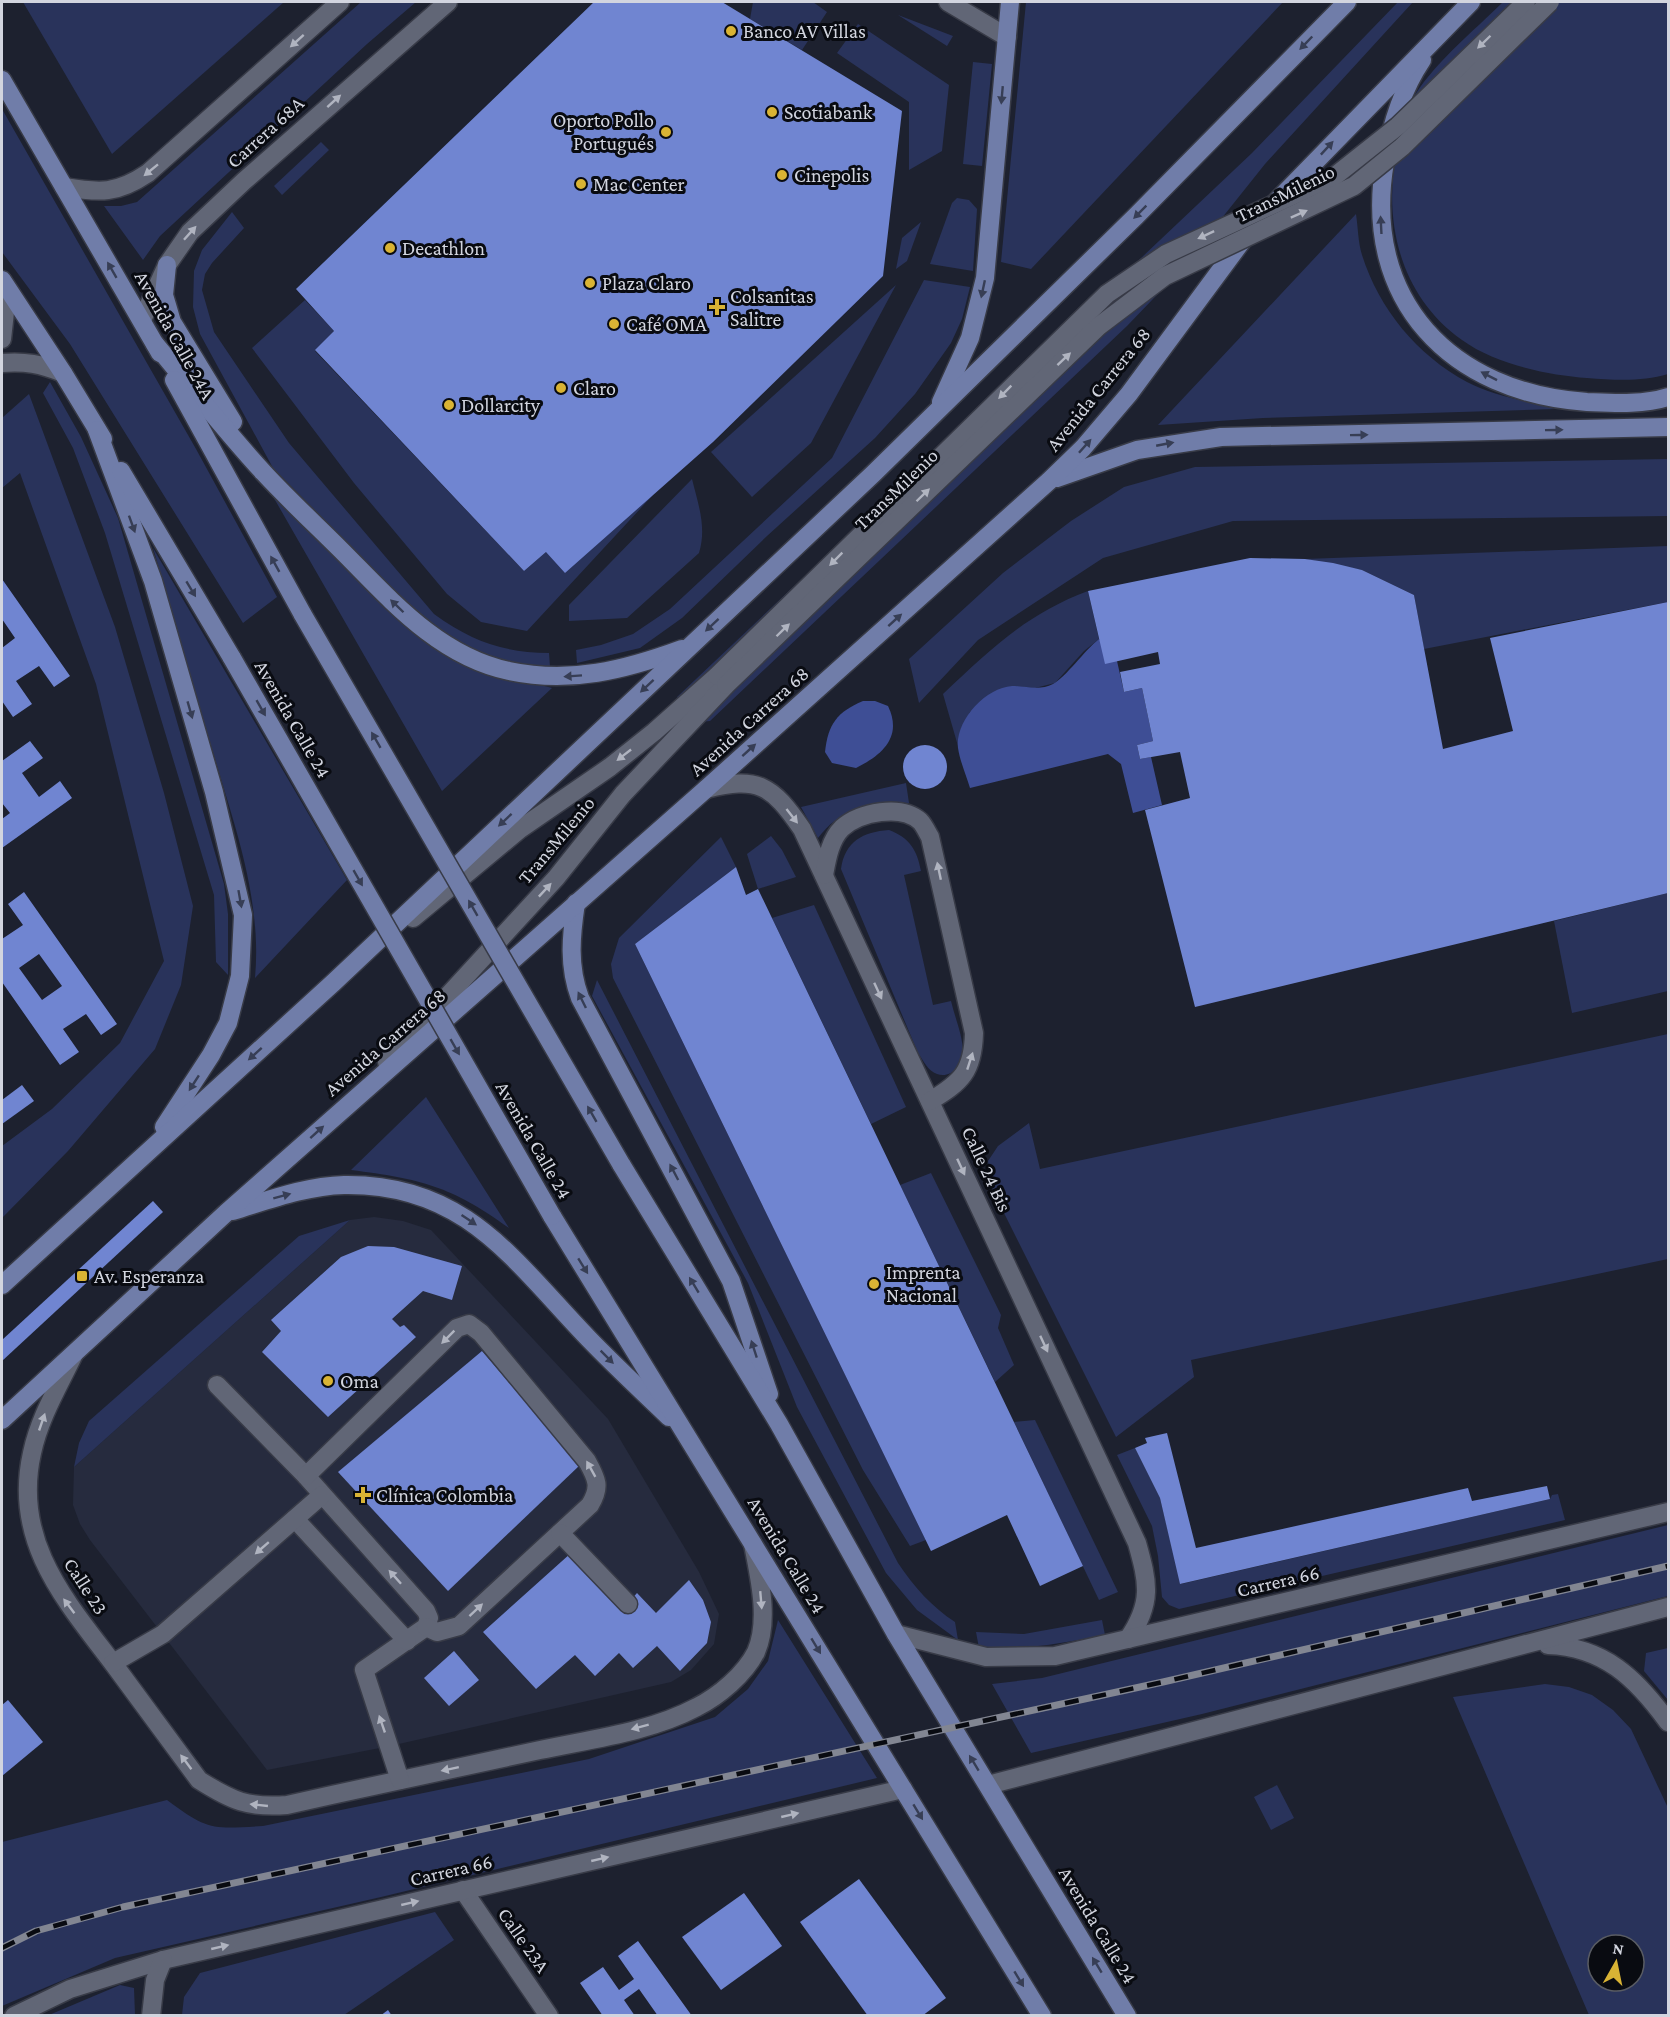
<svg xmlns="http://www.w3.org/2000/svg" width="1670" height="2017" font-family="'Crimson Pro',serif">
<rect width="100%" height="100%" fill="#1d212f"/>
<path fill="#262b3e" d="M374,1217L403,1221L431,1230L608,1419L699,1572L719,1614L714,1644L691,1670L671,1682L390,1746L267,1770L90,1540L80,1524L73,1505L74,1467L350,1220Z"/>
<g fill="#29335b" fill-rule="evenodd">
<path d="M23,2H284L112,154Z"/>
<path d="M361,2H416L367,44L160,236L143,260L104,206H121L137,202Z"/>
<path d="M753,2H813L827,12L802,50L750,19Z"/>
<path d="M1026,2H1283L1031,269L1001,262Z"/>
<path d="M1398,2H1413L1265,164L1178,273L1127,326L710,721L700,722L677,697L1252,153Z"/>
<path d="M1503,2H1668V374C1642,382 1614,380 1587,378C1547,375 1495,364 1462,340C1397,294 1381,214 1399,141C1403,128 1405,114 1411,102C1430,66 1475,30 1503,2Z"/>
<path d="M898,15L953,36L947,46Z"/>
<path d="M858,24L949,85L942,151L909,170V102L837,53Z"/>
<path d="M973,62L992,64L982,166L963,164Z"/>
<path d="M2,109L196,449L277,597L243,623L70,344L2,252Z"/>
<path d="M321,142L329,150L282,195L274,186Z"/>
<path d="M957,198L969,200L977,209L973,271L930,264L952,203Z"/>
<path d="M232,212L244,228L212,263L205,274L202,290L214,332L289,443L434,614C473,642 502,652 549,653L550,667L518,664L492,658L458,643L425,622L273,468L200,334L193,307L194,271L202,250Z"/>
<path d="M1356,214C1358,227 1358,242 1362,255C1379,309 1417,355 1467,382C1493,396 1527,401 1555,409L1263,418L1158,425Z"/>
<path d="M921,222L907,261L896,269L902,238Z"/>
<path d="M924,280L970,287L962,319L951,343L915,394L875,438L767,536L682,618L640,648L577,663L576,650L601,645L633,634L670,609L832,458Z"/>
<path d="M896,285L811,443L752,497L711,452Z"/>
<path d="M305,300L334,331L315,351L524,571L546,552L653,495L527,631L481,622L447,594L354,483L252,348Z"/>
<path d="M50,382L81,437L118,518L224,884L228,914V975L216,962L214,895L105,533L73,448L43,393Z"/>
<path d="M29,394L115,627L164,793L193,906L181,985L155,1049L68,1151L2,1218V1146L52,1109L120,1043L164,961L96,684L20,473L2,488V418Z"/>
<path d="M1668,459V516L1233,521L1103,558L978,640L919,703L909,659L1003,573L1071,521L1124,487L1195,467Z"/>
<path d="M692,479C698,504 707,527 699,553L627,618L569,621V605Z"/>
<path d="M271,493L423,640L484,670L552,688L442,791Z"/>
<path d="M1668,546V602L1424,649L1414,595L1362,570L1305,559Z"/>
<path d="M153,548L347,880L255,978C262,902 236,830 215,759C194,689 174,619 153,548Z"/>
<path d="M1088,591L1099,639L1084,651L1055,683L1035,688L1012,686L970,712L961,729L958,746L943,694C990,650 1026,614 1088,591Z"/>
<path d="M906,783L909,803C873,801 841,807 818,838L801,807Z"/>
<path d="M889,830C910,838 917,850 921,871L904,875L933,1005L951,1001C955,1018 963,1036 963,1053C962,1066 950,1079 937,1074C928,1071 923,1060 918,1053L841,869C845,841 863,832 889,830Z"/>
<path d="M771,836L782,850L796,877L758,889L747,854Z"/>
<path d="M721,837L736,867L635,944L926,1540L910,1546L863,1470L613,978L611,964L619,938Z"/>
<path d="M1668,893V991L1572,1013L1554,921Z"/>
<path d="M814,905L906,1107L871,1124L772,918Z"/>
<path d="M597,980L898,1563C914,1587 932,1607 955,1622L958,1640L917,1610L886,1573L797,1407L748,1283L592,996Z"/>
<path d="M1668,1034V1259L1191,1360L1194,1377L1116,1437L992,1189L988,1161L998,1146L1029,1123L1040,1169Z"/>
<path d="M426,1097L509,1228C451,1186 421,1179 351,1170Z"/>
<path d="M931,1173L1001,1315L998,1328L1014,1365L995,1382L900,1185Z"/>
<path d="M350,1220L74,1467L79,1443L89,1421L299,1236Z"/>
<path d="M1035,1420L1118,1592L1099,1600L1014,1422Z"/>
<path d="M1135,1448L1160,1498L1181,1584L1550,1499L1552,1495L1558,1494L1565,1520L1179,1609L1169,1605L1162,1597L1158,1556L1152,1526L1117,1455Z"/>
<path d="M1668,1525V1596L1202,1714L1031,1753L992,1684L1042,1678Z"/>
<path d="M778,1620L877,1778L381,1897L115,1958L2,2006V1842L167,1800C208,1831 213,1829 263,1826L589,1759L715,1717L748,1689L768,1661Z"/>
<path d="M1102,1620L1105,1635C1062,1643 1022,1651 979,1648L976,1632L1024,1634Z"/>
<path d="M1668,1648V1700L1644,1671L1646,1653Z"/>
<path d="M1545,1684L1569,1687L1592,1695L1613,1710L1631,1729L1668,1808V2015H1589L1453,1697ZM1598,1945H1634V1981H1598Z"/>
<path d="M1277,1785L1294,1818L1271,1830L1254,1797Z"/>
<path d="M435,1912L454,1940L344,2015H182L184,1997L200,1973Z"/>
<path d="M120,1985L134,1988L135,2015H49Z"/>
</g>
<g fill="#3e4e95">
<path d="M1099,639L1117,661L1124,692L1142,688L1153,741L1137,745L1140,759L1151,757L1162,805L1133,813L1121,764L1108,754L970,788C966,775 960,761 958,748C955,721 985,688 1012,686C1026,686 1040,691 1053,684C1066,677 1084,651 1099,639Z"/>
<path d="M863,701H875L888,706C903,737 882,755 856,768L832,763L825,752C828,724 837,712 863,701Z"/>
</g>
<g fill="#7085d1" fill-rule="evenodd">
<path d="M594,2H722L902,111L883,276L713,442L565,573L546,552L524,571L315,350L334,331L296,289Z"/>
<path d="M1250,558L1305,559L1333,563L1362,570L1414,595L1443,749L1513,731L1490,638L1668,602V893L1195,1007L1145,810L1190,798L1180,752L1140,759L1137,745L1153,741L1142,688L1124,692L1120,672L1160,664L1158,652L1105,664L1088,591Z"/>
<path d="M2,579L70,676L54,687L39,666L16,681L32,704L13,717L2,701V648L15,638L2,619Z"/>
<path d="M30,741L43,758L22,773L39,797L60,781L72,798L2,848V819L10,813L2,803V761Z"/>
<circle cx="925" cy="767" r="22"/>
<path d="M736,867L746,895L758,889L1083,1566L1040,1586L1007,1515L931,1551L635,944Z"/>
<path d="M24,892L117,1024L101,1035L86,1014L63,1029L79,1052L60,1065L2,982V939L23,925L8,904ZM39,954L62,986L42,1000L19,968Z"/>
<path d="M22,1085L34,1101L2,1124V1100Z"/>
<path d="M153,1201L163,1212L2,1361V1340Z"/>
<path d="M368,1246L394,1247L462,1266L452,1300L423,1291L392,1319L400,1327L404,1325L416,1337L328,1417L262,1352L281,1331L271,1320L341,1257Z"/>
<path d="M482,1351L580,1465L448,1591L338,1472Z"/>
<path d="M1167,1433L1196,1548L1468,1488L1472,1501L1547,1486L1550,1499L1180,1584L1160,1498L1135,1448L1147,1443L1145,1438Z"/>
<path d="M571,1553L623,1609L637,1593L656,1613L689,1580L703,1600L711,1622L707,1643L680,1671L657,1646L633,1668L619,1653L595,1676L575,1655L536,1689L483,1632Z"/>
<path d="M454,1651L479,1680L449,1706L424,1678Z"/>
<path d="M8,1700L43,1742L2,1776V1705Z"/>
<path d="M859,1879L946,1998L922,2016H868L800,1922Z"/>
<path d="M744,1893L782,1946L721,1990L682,1937Z"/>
<path d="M638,1941L692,2016H658L639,1989L624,2000L635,2016H603L580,1983L603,1967L619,1990L634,1979L618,1956Z"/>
<path d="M388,2010L392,2016H380Z"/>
</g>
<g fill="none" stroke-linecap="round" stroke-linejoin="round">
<defs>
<g id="minor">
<path d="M948,2L1007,37"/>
<path d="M64,187C100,193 117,194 148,173L340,2"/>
<path d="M2,288L6,303L2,339"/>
<path d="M142,320L167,265L190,232L244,181L448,2"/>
<path d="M2,363C25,361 41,364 63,373"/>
<path d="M706,789C758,776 772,785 802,829L1137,1543C1148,1582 1153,1603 1128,1639"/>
<path d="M824,875C827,859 830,840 842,828C860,812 901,804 920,821C924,825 927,832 930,837L974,1033C973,1071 962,1082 930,1101"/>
<path d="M413,918L520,829L610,767L654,732L717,676"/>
<path d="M387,1062L556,878L623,794L726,685"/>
<path d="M73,1356C58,1387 39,1419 32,1453C12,1542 66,1601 115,1666C143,1704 171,1742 199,1780C232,1801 248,1808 287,1805C371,1786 455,1768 540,1750C592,1739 650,1732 697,1707C719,1696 745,1674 756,1652C770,1620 759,1576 753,1544"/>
<path d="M217,1385L306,1476L426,1611L429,1618L426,1627L364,1670L400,1780"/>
<path d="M306,1476L457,1328L469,1324L481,1333L587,1461C597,1479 601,1487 590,1505L459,1626L437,1632L426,1627"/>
<path d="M295,1519L407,1641"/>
<path d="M560,1533L628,1604"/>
<path d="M896,1634L986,1657L1055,1656L1668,1512"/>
<path d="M1548,1645C1604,1647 1636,1678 1668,1722"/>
<path d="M113,1663L163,1634L322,1495"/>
<path d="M988,1785L1668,1607"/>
<path d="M463,1890L549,2016"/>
<path d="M14,2016L70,1989L163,1960L903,1789"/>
<path d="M151,2016L155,1980L163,1960"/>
</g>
<g id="major">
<path d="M1422,60C1401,91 1391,125 1385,162C1361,300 1451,393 1587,402C1613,403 1643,405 1668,397"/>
<path d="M2,80L160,353"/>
<path d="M1275,203L1471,2"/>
<path d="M167,265L164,295L172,322L233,422"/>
<path d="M2,280L63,373L103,439"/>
<path d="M155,344C191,387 226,432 264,473C289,500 316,525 341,550C390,599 438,656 509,671C570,684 625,670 682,649"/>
<path d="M174,380L303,615"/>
<path d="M941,402L970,338L985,278L1010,2"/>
<path d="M97,430L153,581L214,792L243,915L240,976L228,1023L211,1055L164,1127"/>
<path d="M121,471L232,658"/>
<path d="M1057,478L1137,450L1221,437L1668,427"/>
<path d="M576,903C571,936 568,966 580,998L731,1281L769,1394"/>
<path d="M621,1164L779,1424L896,1634L1127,2016"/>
<path d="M233,1211C269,1200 306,1186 344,1185C465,1183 513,1260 588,1338C614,1365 642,1391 669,1417"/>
<path d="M552,1216L1042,2016"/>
<path d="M2,1285L333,983L873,474L1136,216L1347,2"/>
<path d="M2,1420L226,1213L706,789L1049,481L1083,448L1129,394L1245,237"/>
</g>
</defs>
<use href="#minor" stroke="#383b47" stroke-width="21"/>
<use href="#major" stroke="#383b47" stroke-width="21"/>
<use href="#minor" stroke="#616676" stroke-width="18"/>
<use href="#major" stroke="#707da9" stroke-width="18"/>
<defs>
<path id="rail" d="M2,1948L36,1931L123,1907L1163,1682L1668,1566"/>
</defs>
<use href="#rail" stroke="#828692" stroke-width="7"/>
<use href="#rail" stroke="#090b11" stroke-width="4.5" stroke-dasharray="14" stroke-linecap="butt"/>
<defs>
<g id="minor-bridge">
<path d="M717,676L1107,294L1166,254L1335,176L1398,126L1526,2"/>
<path d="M726,685L1099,326L1165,276L1354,186L1402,147L1550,2"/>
</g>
<g id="major-bridge">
<path d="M303,615L621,1164"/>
<path d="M232,658L552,1216"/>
</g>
</defs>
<use href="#minor-bridge" stroke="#383b47" stroke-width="21" stroke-linecap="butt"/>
<use href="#major-bridge" stroke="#383b47" stroke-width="21" stroke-linecap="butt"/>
<use href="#minor-bridge" stroke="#616676" stroke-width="18"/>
<use href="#major-bridge" stroke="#707da9" stroke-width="18"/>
</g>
<defs><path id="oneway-solid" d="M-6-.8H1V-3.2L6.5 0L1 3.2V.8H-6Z" transform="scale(1.5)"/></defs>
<g fill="#b0b4c0">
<use href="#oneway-solid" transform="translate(297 41) rotate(138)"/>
<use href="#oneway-solid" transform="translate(1484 42) rotate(136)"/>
<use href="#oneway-solid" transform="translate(334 101) rotate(-42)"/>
<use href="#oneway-solid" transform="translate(151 170) rotate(141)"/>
<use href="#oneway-solid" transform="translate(1299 214) rotate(-24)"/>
<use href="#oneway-solid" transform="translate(190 233) rotate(-48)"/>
<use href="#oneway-solid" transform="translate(1206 235) rotate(155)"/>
<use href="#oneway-solid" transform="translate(1064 359) rotate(-43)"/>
<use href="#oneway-solid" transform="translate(1005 392) rotate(135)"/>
<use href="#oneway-solid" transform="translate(923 495) rotate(-44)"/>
<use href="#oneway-solid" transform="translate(836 559) rotate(135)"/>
<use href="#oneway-solid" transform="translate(783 630) rotate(-44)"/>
<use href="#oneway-solid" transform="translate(624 755) rotate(142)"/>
<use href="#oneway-solid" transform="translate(792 816) rotate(52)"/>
<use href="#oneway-solid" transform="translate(939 871) rotate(-102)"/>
<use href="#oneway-solid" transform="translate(545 890) rotate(-47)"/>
<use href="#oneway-solid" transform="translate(878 991) rotate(65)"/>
<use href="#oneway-solid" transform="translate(970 1061) rotate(-72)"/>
<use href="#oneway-solid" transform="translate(961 1167) rotate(65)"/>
<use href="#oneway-solid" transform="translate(448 1337) rotate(135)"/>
<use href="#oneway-solid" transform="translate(1044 1344) rotate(65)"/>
<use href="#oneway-solid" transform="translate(42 1422) rotate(-71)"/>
<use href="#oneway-solid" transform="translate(591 1469) rotate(-119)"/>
<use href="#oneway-solid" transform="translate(262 1548) rotate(139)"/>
<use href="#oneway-solid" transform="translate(395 1577) rotate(-132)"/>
<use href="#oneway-solid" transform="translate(761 1600) rotate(85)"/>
<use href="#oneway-solid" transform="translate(69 1606) rotate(-127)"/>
<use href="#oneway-solid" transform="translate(476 1610) rotate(-43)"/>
<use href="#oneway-solid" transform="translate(382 1724) rotate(-109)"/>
<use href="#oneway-solid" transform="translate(640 1727) rotate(165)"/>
<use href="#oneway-solid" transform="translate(186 1762) rotate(-127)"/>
<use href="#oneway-solid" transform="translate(450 1769) rotate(168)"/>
<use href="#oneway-solid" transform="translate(259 1805) rotate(-174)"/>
<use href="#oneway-solid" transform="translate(790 1815) rotate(-13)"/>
<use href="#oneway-solid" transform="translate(600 1859) rotate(-13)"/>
<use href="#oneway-solid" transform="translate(410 1903) rotate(-13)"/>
<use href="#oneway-solid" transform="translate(220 1947) rotate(-13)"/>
</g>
<g fill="#373e55">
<use href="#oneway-solid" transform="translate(1306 43) rotate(134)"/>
<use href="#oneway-solid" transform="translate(1002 95) rotate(95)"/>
<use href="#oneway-solid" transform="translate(1327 148) rotate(-47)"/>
<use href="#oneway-solid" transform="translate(1140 212) rotate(135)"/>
<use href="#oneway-solid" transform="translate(1381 225) rotate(-93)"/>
<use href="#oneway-solid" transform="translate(112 270) rotate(-120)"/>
<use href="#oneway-solid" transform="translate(983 289) rotate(102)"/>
<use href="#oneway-solid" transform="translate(1489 376) rotate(-153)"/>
<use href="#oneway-solid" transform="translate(1554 430) rotate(-1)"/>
<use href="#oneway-solid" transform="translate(1359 435) rotate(-1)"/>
<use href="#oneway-solid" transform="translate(1165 444) rotate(-11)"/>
<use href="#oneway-solid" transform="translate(1085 446) rotate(-48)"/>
<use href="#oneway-solid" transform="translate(132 524) rotate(70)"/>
<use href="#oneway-solid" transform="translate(275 564) rotate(-119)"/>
<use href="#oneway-solid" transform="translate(191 589) rotate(59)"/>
<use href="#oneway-solid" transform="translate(397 606) rotate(-136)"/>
<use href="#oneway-solid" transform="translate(895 620) rotate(-42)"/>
<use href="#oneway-solid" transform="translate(712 625) rotate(137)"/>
<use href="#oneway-solid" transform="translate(573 676) rotate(176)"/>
<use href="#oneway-solid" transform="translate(647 686) rotate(137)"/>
<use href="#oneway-solid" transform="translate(261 708) rotate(60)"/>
<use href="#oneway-solid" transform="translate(190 710) rotate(74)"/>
<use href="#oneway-solid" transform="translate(376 740) rotate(-120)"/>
<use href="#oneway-solid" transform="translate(749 750) rotate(-42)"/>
<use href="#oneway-solid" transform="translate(505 820) rotate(137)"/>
<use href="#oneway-solid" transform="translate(358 878) rotate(60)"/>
<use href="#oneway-solid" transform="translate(240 899) rotate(80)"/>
<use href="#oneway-solid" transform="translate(473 908) rotate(-120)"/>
<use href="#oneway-solid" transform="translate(582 1000) rotate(-116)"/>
<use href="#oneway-solid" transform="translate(455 1047) rotate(60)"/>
<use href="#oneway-solid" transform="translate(255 1054) rotate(138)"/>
<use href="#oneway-solid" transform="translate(194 1083) rotate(123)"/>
<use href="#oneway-solid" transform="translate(592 1114) rotate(-120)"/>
<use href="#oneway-solid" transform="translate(317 1132) rotate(-42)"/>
<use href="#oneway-solid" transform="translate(674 1172) rotate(-118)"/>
<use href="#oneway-solid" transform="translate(282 1196) rotate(-15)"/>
<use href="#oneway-solid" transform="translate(469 1220) rotate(34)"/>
<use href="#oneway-solid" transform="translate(583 1266) rotate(58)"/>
<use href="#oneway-solid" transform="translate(694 1285) rotate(-121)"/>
<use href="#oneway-solid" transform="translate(754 1349) rotate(-108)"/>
<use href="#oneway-solid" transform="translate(607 1357) rotate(45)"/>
<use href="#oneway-solid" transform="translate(816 1646) rotate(59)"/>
<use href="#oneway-solid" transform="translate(974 1763) rotate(-121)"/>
<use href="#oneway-solid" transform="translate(918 1812) rotate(59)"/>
<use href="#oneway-solid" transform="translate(1097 1965) rotate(-121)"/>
<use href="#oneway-solid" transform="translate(1019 1979) rotate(59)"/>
</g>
<g fill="#d9b334" stroke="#090b11" stroke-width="2">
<circle cx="731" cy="31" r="6"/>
<circle cx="772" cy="112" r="6"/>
<circle cx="666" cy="132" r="6"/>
<circle cx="782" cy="175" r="6"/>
<circle cx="581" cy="184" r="6"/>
<circle cx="390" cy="248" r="6"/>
<circle cx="590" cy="283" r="6"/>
<path d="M714 298h6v6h6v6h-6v6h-6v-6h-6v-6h6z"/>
<circle cx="614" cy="324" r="6"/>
<circle cx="561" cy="388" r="6"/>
<circle cx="449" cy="405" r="6"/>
<rect x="76" y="1270" width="12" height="12" rx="3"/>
<circle cx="874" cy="1284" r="6"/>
<circle cx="328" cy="1381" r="6"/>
<path d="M360 1486h6v6h6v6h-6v6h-6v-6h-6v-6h6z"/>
</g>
<g text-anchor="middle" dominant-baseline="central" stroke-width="6" stroke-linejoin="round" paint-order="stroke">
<g font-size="20" fill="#d2d5df" stroke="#090b11" text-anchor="start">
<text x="743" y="31">Banco AV Villas</text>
<text x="784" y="112">Scotiabank</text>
<text x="654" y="120" text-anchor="end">Oporto Pollo<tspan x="654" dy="23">Portugués</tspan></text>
<text x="794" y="175">Cinepolis</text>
<text x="593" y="184">Mac Center</text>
<text x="402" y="248">Decathlon</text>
<text x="602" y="283">Plaza Claro</text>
<text x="730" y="296">Colsanitas<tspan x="730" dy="23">Salitre</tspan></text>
<text x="626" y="324">Café OMA</text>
<text x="573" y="388">Claro</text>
<text x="461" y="405">Dollarcity</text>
<text x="886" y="1272">Imprenta<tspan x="886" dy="23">Nacional</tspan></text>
<text x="94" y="1276">Av. Esperanza</text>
<text x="340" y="1381">Oma</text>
<text x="376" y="1495">Clínica Colombia</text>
</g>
<g font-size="20" fill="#d2d5df" stroke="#090b11">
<text transform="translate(265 132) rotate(-42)">Carrera 68A</text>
<text transform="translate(1285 193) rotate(-26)">TransMilenio</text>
<text transform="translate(175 335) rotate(61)">Avenida Calle 24A</text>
<text transform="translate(1098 389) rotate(-51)">Avenida Carrera 68</text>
<text transform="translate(896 489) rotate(-44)">TransMilenio</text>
<text transform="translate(293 719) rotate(60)">Avenida Calle 24</text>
<text transform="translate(749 721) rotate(-42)">Avenida Carrera 68</text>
<text transform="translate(556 840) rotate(-50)">TransMilenio</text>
<text transform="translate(385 1042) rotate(-41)">Avenida Carrera 68</text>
<text transform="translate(534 1140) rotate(60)">Avenida Calle 24</text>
<text transform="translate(987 1169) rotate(65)">Calle 24 Bis</text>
<text transform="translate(787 1555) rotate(59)">Avenida Calle 24</text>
<text transform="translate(1278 1581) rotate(-13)">Carrera 66</text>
<text transform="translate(86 1586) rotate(57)">Calle 23</text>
<text transform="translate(451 1870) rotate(-13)">Carrera 66</text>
<text transform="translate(1098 1925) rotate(59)">Avenida Calle 24</text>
<text transform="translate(524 1940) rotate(55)">Calle 23A</text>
</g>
</g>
<rect width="1670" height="2017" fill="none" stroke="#d2d5df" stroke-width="6"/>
<g transform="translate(1616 1963) rotate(9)"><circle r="28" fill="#090b11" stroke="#595c63" stroke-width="1.5"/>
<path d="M0-4.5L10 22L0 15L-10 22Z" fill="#d9b334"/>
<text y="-9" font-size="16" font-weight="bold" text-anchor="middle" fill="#d2d5df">N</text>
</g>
</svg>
